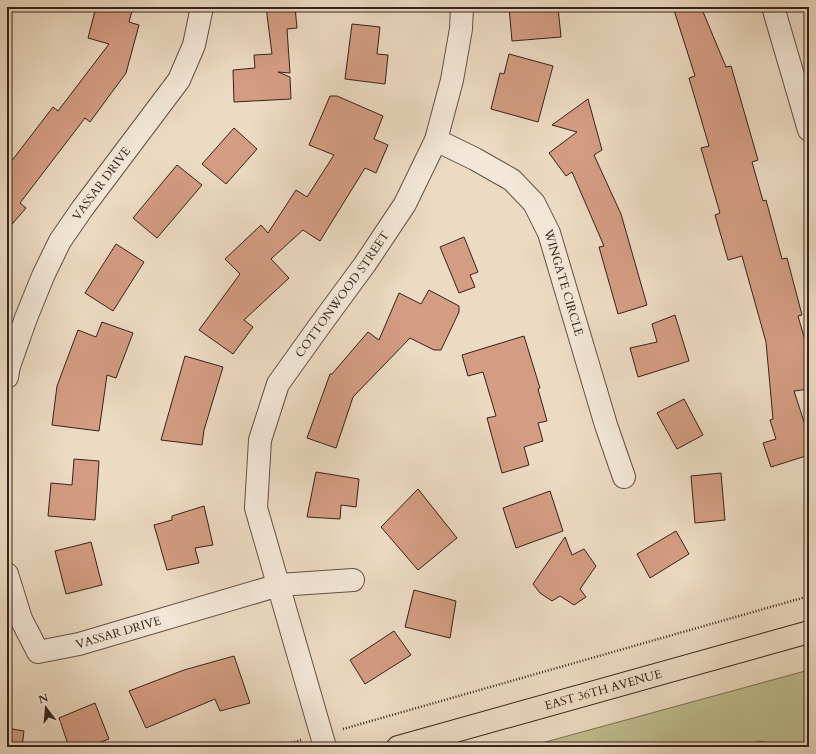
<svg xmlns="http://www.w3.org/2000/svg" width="816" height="754" font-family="Cardo,serif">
<rect width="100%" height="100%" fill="#ecdac2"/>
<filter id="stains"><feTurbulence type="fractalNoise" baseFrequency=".005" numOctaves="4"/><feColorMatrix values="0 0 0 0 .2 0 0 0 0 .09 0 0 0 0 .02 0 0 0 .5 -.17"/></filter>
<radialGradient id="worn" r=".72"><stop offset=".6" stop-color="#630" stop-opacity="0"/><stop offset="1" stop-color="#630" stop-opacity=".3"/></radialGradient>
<path fill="#bfbd8e" stroke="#7a7054" d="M809,670V747H794L759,741L745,747H527Z"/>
<g fill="#d49c82" stroke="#36221b">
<path d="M96,7H133L129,22L139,25L126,73L90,122L85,118L20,203L26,208L7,230V167L53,107L58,111L109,44L88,38Z"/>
<path d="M266,7H295L297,28L287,29L290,73L278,72L290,77L291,99L234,102L233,70L255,68L254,55L272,54Z"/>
<path d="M509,7H558L561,37L512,41Z"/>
<path d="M673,7H701L726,67L731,66L758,160L752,162L763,201L766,200L782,259L787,258L802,315L798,316L809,354V389L794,391L805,425L809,424V455L771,467L763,443L776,439L770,420L773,419L766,342L742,256L728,260L715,215L720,213L701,148L709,146L689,78L695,76Z"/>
<path d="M352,24L380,27L377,54L388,55L385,84L345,79Z"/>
<path d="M509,54L553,66L538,122L491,109L500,73L504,74Z"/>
<path d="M330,96H337L383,116L374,139L388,145L376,173L365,168L320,241L303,230L271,259L289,278L244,320L253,327L233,354L199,330L240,274L225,259L261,225L268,233L296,190L307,197L334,155L309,145Z"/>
<path d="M588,99L602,150L594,155L621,214L647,305L618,314L599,247L604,246L572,172L566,176L549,153L577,132L552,125Z"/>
<path d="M234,128L257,149L226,184L202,164Z"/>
<path d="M177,165L202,185L157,238L133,218Z"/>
<path d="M464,237L478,272L470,275L475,287L459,293L440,247Z"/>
<path d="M116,244L144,262L113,311L85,293Z"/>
<path d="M429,290L459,306V312L441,350H434L410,338L353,397L336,448L307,438L330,374H332L368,332L379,340L399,293L421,304Z"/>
<path d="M675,315L689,361L638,377L630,348L657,342L652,324Z"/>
<path d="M102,322L133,333L116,378L107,375L99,431L52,425L57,386L78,330L96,337Z"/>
<path d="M524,336L540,388L538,389L547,421L538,423L543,441L524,447L529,465L502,473L487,418L496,416L483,372L468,376L462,355Z"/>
<path d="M185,356L223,367L204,430L202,445L161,440Z"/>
<path d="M684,399L703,435L677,449L657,413Z"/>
<path d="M74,459L99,461L95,520L48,516L51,483L72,485Z"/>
<path d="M316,472L359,479L356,507L341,505L340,519L307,517Z"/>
<path d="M721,473L725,520L695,523L691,476Z"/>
<path d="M418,489L457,538L418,570L381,527Z"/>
<path d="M550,491L563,531L516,548L503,508Z"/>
<path d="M204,506L213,545L195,548L199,563L167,570L154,525L172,520V516Z"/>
<path d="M676,531L689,554L650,578L637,554Z"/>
<path d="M565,537L572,555L584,549L596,566L580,589L586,597L574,605L560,596L552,601L540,593L533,584Z"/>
<path d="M91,542L102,585L66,594L55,551Z"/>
<path d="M414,590L456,601L450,638L405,627Z"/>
<path d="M394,631L411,655L365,684L350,660Z"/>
<path d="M234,656L250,703L220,711L215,699L146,728L129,691L184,670Z"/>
<path d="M95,703L109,739L87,747H69L59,718Z"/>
<path d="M7,728L24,731L22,747H7Z"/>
</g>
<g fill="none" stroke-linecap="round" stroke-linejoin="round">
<defs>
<g id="minor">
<path d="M773,7L809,130"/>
<path id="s1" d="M436,140L475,159L512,180L534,203L549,233L606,425L624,477"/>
<path id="s2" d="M7,377L9,366L26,318L43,276L60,241L82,209L179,80L194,45L202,7"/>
<path id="s3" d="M7,574L21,619L38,652L79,644L279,585L353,580"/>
<path id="s4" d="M325,747L256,508L260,440L278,384L318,328L365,264L405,204L436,140L452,80L461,29L462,7"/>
</g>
<g id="major">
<path id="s5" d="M398,747L809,632"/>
</g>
</defs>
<use href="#minor" stroke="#645045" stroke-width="24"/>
<use href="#major" stroke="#36221b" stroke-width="24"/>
<g stroke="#36221b" stroke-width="2.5" stroke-dasharray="1 2" stroke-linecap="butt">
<path d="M343,729L809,596"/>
<path d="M277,747L301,740"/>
</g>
<use href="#minor" stroke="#f3e7d7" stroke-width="22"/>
<use href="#major" stroke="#ecdac2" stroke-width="22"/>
</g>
<g text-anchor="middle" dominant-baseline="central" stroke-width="3" stroke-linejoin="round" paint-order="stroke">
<g font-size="12" fill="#36221b" stroke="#f3e7d7">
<text stroke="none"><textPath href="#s2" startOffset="217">VASSAR DRIVE</textPath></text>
<text stroke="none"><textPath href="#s1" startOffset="203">WINGATE CIRCLE</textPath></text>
<text stroke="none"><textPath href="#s4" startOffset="486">COTTONWOOD STREET</textPath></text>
<text stroke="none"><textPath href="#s3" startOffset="167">VASSAR DRIVE</textPath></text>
<text stroke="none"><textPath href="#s5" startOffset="213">EAST 36TH AVENUE</textPath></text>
</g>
</g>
<rect width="816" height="754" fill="none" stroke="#ecdac2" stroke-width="24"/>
<rect x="8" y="8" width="800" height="738" fill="none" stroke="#36221b" stroke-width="2"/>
<rect x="12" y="12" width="792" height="730" fill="none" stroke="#36221b"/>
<g transform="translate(46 708) rotate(344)" stroke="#f3e7d7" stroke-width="3" paint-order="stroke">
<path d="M0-3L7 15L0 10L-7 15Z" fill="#36221b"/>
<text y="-6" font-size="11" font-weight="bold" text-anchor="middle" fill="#36221b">N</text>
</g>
<rect width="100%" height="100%" filter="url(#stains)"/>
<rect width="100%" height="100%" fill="url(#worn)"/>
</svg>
